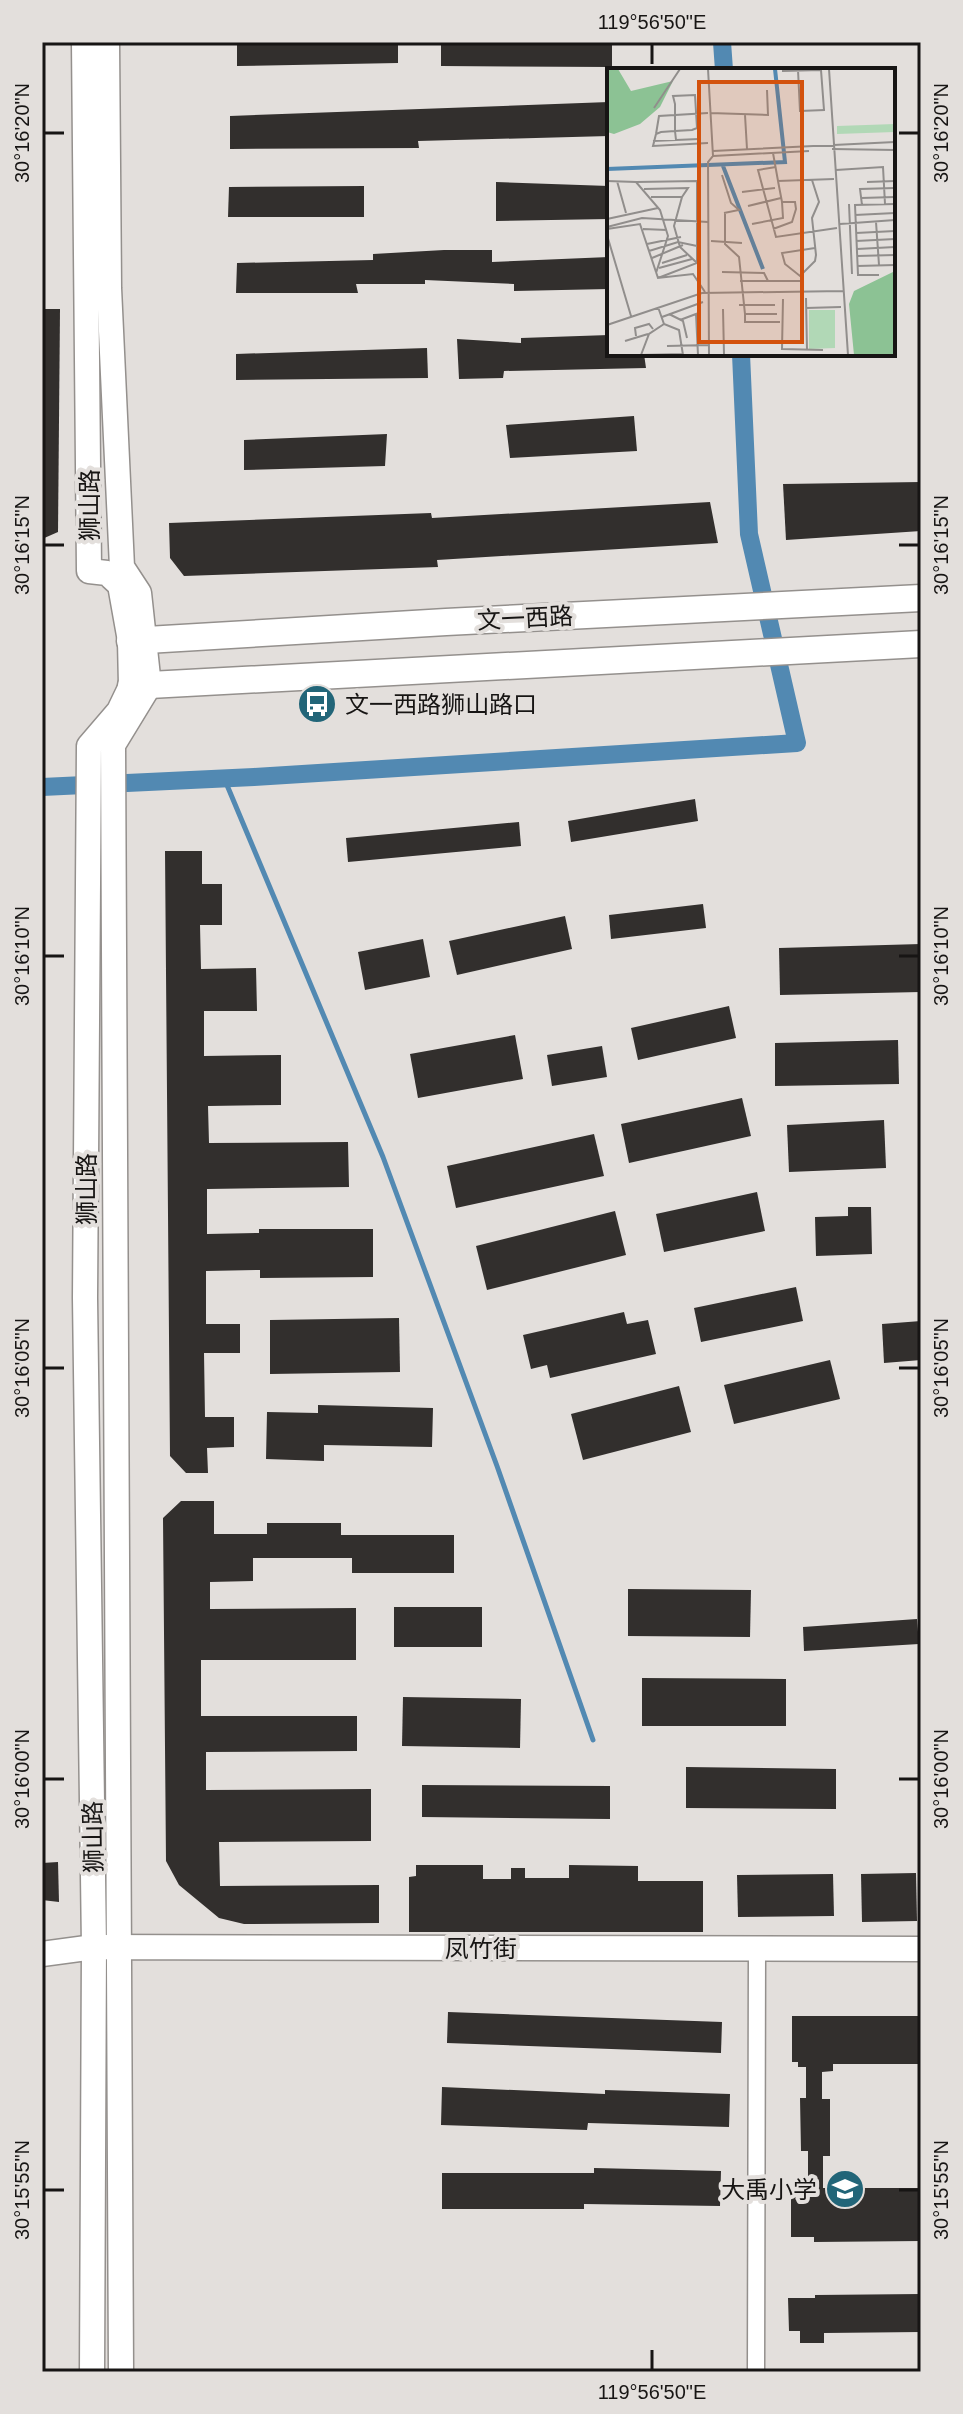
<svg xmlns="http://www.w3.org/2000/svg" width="963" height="2414" font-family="Arial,'Noto Sans SC',sans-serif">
<rect width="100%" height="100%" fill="#e3dfdc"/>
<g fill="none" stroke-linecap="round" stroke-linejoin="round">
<path stroke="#5289b2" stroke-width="5" d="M224,778L383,1157L497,1466L593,1740"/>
<g stroke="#5289b2" stroke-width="18">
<path d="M722,42L724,70"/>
<path d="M42,787L254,777L797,743L749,534L741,354"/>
</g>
</g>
<g fill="#322f2d">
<path d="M237,42H398V63L237,66Z"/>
<path d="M441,42H612V67L441,66Z"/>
<path d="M609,102V136L418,141L419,148L230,149V116Z"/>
<path d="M496,182L609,186V219L496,221Z"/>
<path d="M364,186V217H228L229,187Z"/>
<path d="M444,250H492V262L609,257V289L514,291V284L425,280V284H356L358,293H236L237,263L373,260V254Z"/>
<path d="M42,309H60L58,532L42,539Z"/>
<path d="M609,335V354H644L646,368L504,371L503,378L459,379L457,339L521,343V338Z"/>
<path d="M427,348L428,378L236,380V354Z"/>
<path d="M634,416L637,451L510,458L506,425Z"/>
<path d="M387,434L385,466L244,470V440Z"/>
<path d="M921,482V531L786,540L783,484Z"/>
<path d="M710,502L718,543L437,560L438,567L184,576L170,558L169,523L431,513L432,518Z"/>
<path d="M695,799L698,821L571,842L568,821Z"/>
<path d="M519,822L521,846L348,862L346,838Z"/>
<path d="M165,851H202V884H222V925H200L201,969L256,968L257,1011H204V1056L281,1055V1105L208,1106L209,1143L348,1142L349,1187L207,1189V1234L259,1233V1229H373V1277L260,1278V1270L206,1271V1324H240V1353H204L205,1417H234V1447L207,1448L208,1473H186L170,1456Z"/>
<path d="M703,904L706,928L611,939L609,915Z"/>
<path d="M565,916L572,949L457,975L449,941Z"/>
<path d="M423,939L430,977L365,990L358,952Z"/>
<path d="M921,944V992L780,995L779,948Z"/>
<path d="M729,1006L736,1038L638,1060L631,1028Z"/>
<path d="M515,1035L523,1079L418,1098L410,1054Z"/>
<path d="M898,1040L899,1084L775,1086V1043Z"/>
<path d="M602,1046L607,1077L552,1086L547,1055Z"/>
<path d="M742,1098L751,1136L629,1163L621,1124Z"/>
<path d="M884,1120L886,1168L789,1172L787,1125Z"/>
<path d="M594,1134L604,1176L456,1208L447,1166Z"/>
<path d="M757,1192L765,1231L664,1252L656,1214Z"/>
<path d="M848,1207H871L872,1254L816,1256L815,1217L848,1216Z"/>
<path d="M615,1211L626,1255L487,1290L476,1246Z"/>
<path d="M796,1287L803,1321L701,1342L694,1308Z"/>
<path d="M624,1312L627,1324L648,1320L656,1354L550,1378L547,1365L531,1369L523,1335Z"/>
<path d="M399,1318L400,1372L270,1374V1320Z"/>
<path d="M921,1321V1360L884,1363L882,1324Z"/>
<path d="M830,1360L840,1399L734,1424L724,1385Z"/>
<path d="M679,1386L691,1432L583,1460L571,1414Z"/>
<path d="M318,1405L433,1408L432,1447L324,1445V1461L266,1459L267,1412L318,1413Z"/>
<path d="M181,1501H214V1534H267V1523H341V1535H454V1573H352V1558H253V1581L210,1582V1609L356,1608V1660H201V1716H357V1751L206,1752V1790L371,1789V1841L219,1842L220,1886L379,1885V1923L244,1924L219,1918L179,1885L166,1861L163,1518Z"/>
<path d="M628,1589L751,1590L750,1637L628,1636Z"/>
<rect x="394" y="1607" width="88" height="40"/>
<path d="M917,1619L919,1644L804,1651L803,1627Z"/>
<path d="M642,1678L786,1679V1726H642Z"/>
<path d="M403,1697L521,1699L520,1748L402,1746Z"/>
<path d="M686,1767L836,1769V1809L686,1808Z"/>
<path d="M422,1785L610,1786V1819L422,1817Z"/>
<path d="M58,1862L59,1902L42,1900V1863Z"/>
<path d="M416,1865H483V1879H511V1868H525V1878H569V1865L638,1866V1881H703V1932H409V1877L416,1876Z"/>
<path d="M916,1873L917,1921L862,1922L861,1874Z"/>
<path d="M833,1874L834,1916L738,1917L737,1875Z"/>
<path d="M448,2012L722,2022L721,2053L447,2043Z"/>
<path d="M792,2016H921V2064H833V2071L822,2072V2099H830V2156H823V2188H921V2241L814,2242V2237H791V2192H808V2151H801L800,2098H806V2067H798V2062H792Z"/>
<path d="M442,2087L605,2094V2090L730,2094L729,2127L588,2123L587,2130L441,2125Z"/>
<path d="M594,2168L721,2171L720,2206L584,2204V2209H442V2173H594Z"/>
<path d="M921,2294V2332L824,2333V2343H800V2331H789L788,2298H815V2295Z"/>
</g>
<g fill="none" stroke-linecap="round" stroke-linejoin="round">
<defs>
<path id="street" d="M756,2372L757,1950"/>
<g id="secondary">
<path d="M84,42L89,571L107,573L120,585L130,641L131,686L119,711L89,746L85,1298L94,1947L92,2372"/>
<path d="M107,42L109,288L122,567L139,593L149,686L113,745L121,2372"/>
<path d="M42,1954L94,1947L921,1949"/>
</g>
<g id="primary">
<path d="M130,641L446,622L921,598"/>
<path d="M131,686L921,644"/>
</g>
</defs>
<use href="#street" stroke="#94908d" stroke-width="19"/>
<use href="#secondary" stroke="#94908d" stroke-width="27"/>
<use href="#primary" stroke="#94908d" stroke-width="29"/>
<use href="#street" stroke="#fff" stroke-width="16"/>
<use href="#secondary" stroke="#fff" stroke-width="24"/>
<use href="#primary" stroke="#fff" stroke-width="26"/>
</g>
<path fill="none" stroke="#171514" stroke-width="3" d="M652,44V64M44,133H64M899,133H919M44,545H64M899,545H919M44,956H64M899,956H919M44,1368H64M899,1368H919M44,1779H64M899,1779H919M44,2190H64M899,2190H919M652,2350V2370"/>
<defs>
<symbol id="bus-disc" viewBox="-11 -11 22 22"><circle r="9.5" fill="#226578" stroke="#e3dfdc"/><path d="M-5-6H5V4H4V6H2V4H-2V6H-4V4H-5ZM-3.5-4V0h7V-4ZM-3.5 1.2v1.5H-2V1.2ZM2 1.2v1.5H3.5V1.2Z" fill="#fff"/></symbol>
<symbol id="school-disc" viewBox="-11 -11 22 22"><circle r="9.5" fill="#226578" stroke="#e3dfdc"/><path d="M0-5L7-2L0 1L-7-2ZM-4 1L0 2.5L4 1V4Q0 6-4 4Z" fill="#fff"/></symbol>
</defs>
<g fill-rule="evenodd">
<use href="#bus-disc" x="295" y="682" width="44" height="44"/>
<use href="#school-disc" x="823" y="2167" width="44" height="44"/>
</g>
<g text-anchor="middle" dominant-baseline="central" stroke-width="8" stroke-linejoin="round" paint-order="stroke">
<g font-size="24" fill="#171514" stroke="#e3dfdc">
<text transform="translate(89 505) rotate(-90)">狮山路</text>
<text transform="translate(525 618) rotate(-3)">文一西路</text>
<text transform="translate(86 1189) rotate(-90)">狮山路</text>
<text transform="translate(93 1837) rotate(-91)">狮山路</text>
<text x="481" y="1948">凤竹街</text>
</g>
<g font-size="24" fill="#171514" stroke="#e3dfdc" text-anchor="start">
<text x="345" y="704">文一西路狮山路口</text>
<text x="817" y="2189" text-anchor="end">大禹小学</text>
</g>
</g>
<g transform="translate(607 68)">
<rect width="288" height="288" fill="#e3dfdc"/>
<path d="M202,242H228V280L202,281Z" fill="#b1d8b6"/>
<path d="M0,1H11L24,23L66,13L53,39L33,56L7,66L0,64ZM288,203V287H247L242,236L247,223Z" fill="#8cc294"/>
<path d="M288,56V64L230,66V58Z" fill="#b1d8b6"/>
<path fill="none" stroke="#5289b2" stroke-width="4" d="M116,98L156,201M0,101L178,94L168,1"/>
<path fill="none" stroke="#918e8c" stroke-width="2" d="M101,1L106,88L101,94L102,287M222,1L241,287M191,2L193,43L218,42M175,3L214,2L217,42M47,40L73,1M103,45L161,47L160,22M138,47L140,81M49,66L52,48L101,45M69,72L68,63V36L66,28L88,27L90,60L85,62L68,63L54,64L49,66L46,78L101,75M46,73L92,71M225,81L288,82M106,83L288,74M166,85L171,113L227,111M106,88L202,83M169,99L151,102L169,169L230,160M229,102L276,99L278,136M115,107L124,135L132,142L117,145M205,112L212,134L205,150L209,187L208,193L193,208L178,196L175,185L208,180M0,113L29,114L53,142L61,168L49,205M10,113L19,145M29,114L90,113V195M260,114L288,113M37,121L81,120L75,129M135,124L168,120M44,129H75L67,158L73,179L90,195L51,210M254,130L288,129M242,136L245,206M255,137L253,121L288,120M141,138L174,130M118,145V176L132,189L138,246H170M248,147L288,145M0,151L51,140M269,154L272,197M145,156L176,150L175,134M233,156L288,152M0,159L35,150L101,154M0,161L33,156L51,210L86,206L98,224M36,161L60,162M166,161L185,154L189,141L188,134H175L171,113M249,165L288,163M0,167L24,248M104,173L135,175M249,173L288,171M40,176L74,169M250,181L288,179M42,183L71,174L90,178M250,188L288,187M45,190L76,177M55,195L80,187M250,198L288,197M52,200L85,191M115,204L157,205L161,213M272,207H251L248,137L288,136M133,213H193M199,230L200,282M176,231L175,281L216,282M132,237H168M51,239L57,256L72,262L76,287M199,240L234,239M116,241L117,287M62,246L76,253L80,270M138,246V254H173M55,249L96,234M73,252L89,246L91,287M0,257L95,225L236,223M29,268L28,260L42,256L46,261M18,273L41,266M60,278L102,277M34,287L42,266L57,256M34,287L75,286"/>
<path fill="#d3520d" fill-opacity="0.15" stroke="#d3520d" stroke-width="4" d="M92,14H195V274H92Z"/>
<rect width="288" height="288" fill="none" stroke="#171514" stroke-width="4"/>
</g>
<rect width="963" height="2414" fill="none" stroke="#e3dfdc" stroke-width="88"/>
<rect x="44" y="44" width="875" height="2326" fill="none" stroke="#171514" stroke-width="3"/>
<g font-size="20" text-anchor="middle" fill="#171514">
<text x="652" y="29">119°56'50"E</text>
<text transform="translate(22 133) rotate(-90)" y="7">30°16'20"N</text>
<text transform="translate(941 133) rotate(-90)" y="7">30°16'20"N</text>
<text transform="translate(22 545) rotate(-90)" y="7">30°16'15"N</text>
<text transform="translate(941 545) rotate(-90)" y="7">30°16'15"N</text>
<text transform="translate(22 956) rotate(-90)" y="7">30°16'10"N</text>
<text transform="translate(941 956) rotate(-90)" y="7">30°16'10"N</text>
<text transform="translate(22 1368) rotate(-90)" y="7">30°16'05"N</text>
<text transform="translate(941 1368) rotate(-90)" y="7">30°16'05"N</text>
<text transform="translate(22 1779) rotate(-90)" y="7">30°16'00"N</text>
<text transform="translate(941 1779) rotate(-90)" y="7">30°16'00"N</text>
<text transform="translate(22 2190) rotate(-90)" y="7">30°15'55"N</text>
<text transform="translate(941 2190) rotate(-90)" y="7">30°15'55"N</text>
<text x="652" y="2399">119°56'50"E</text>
</g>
</svg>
